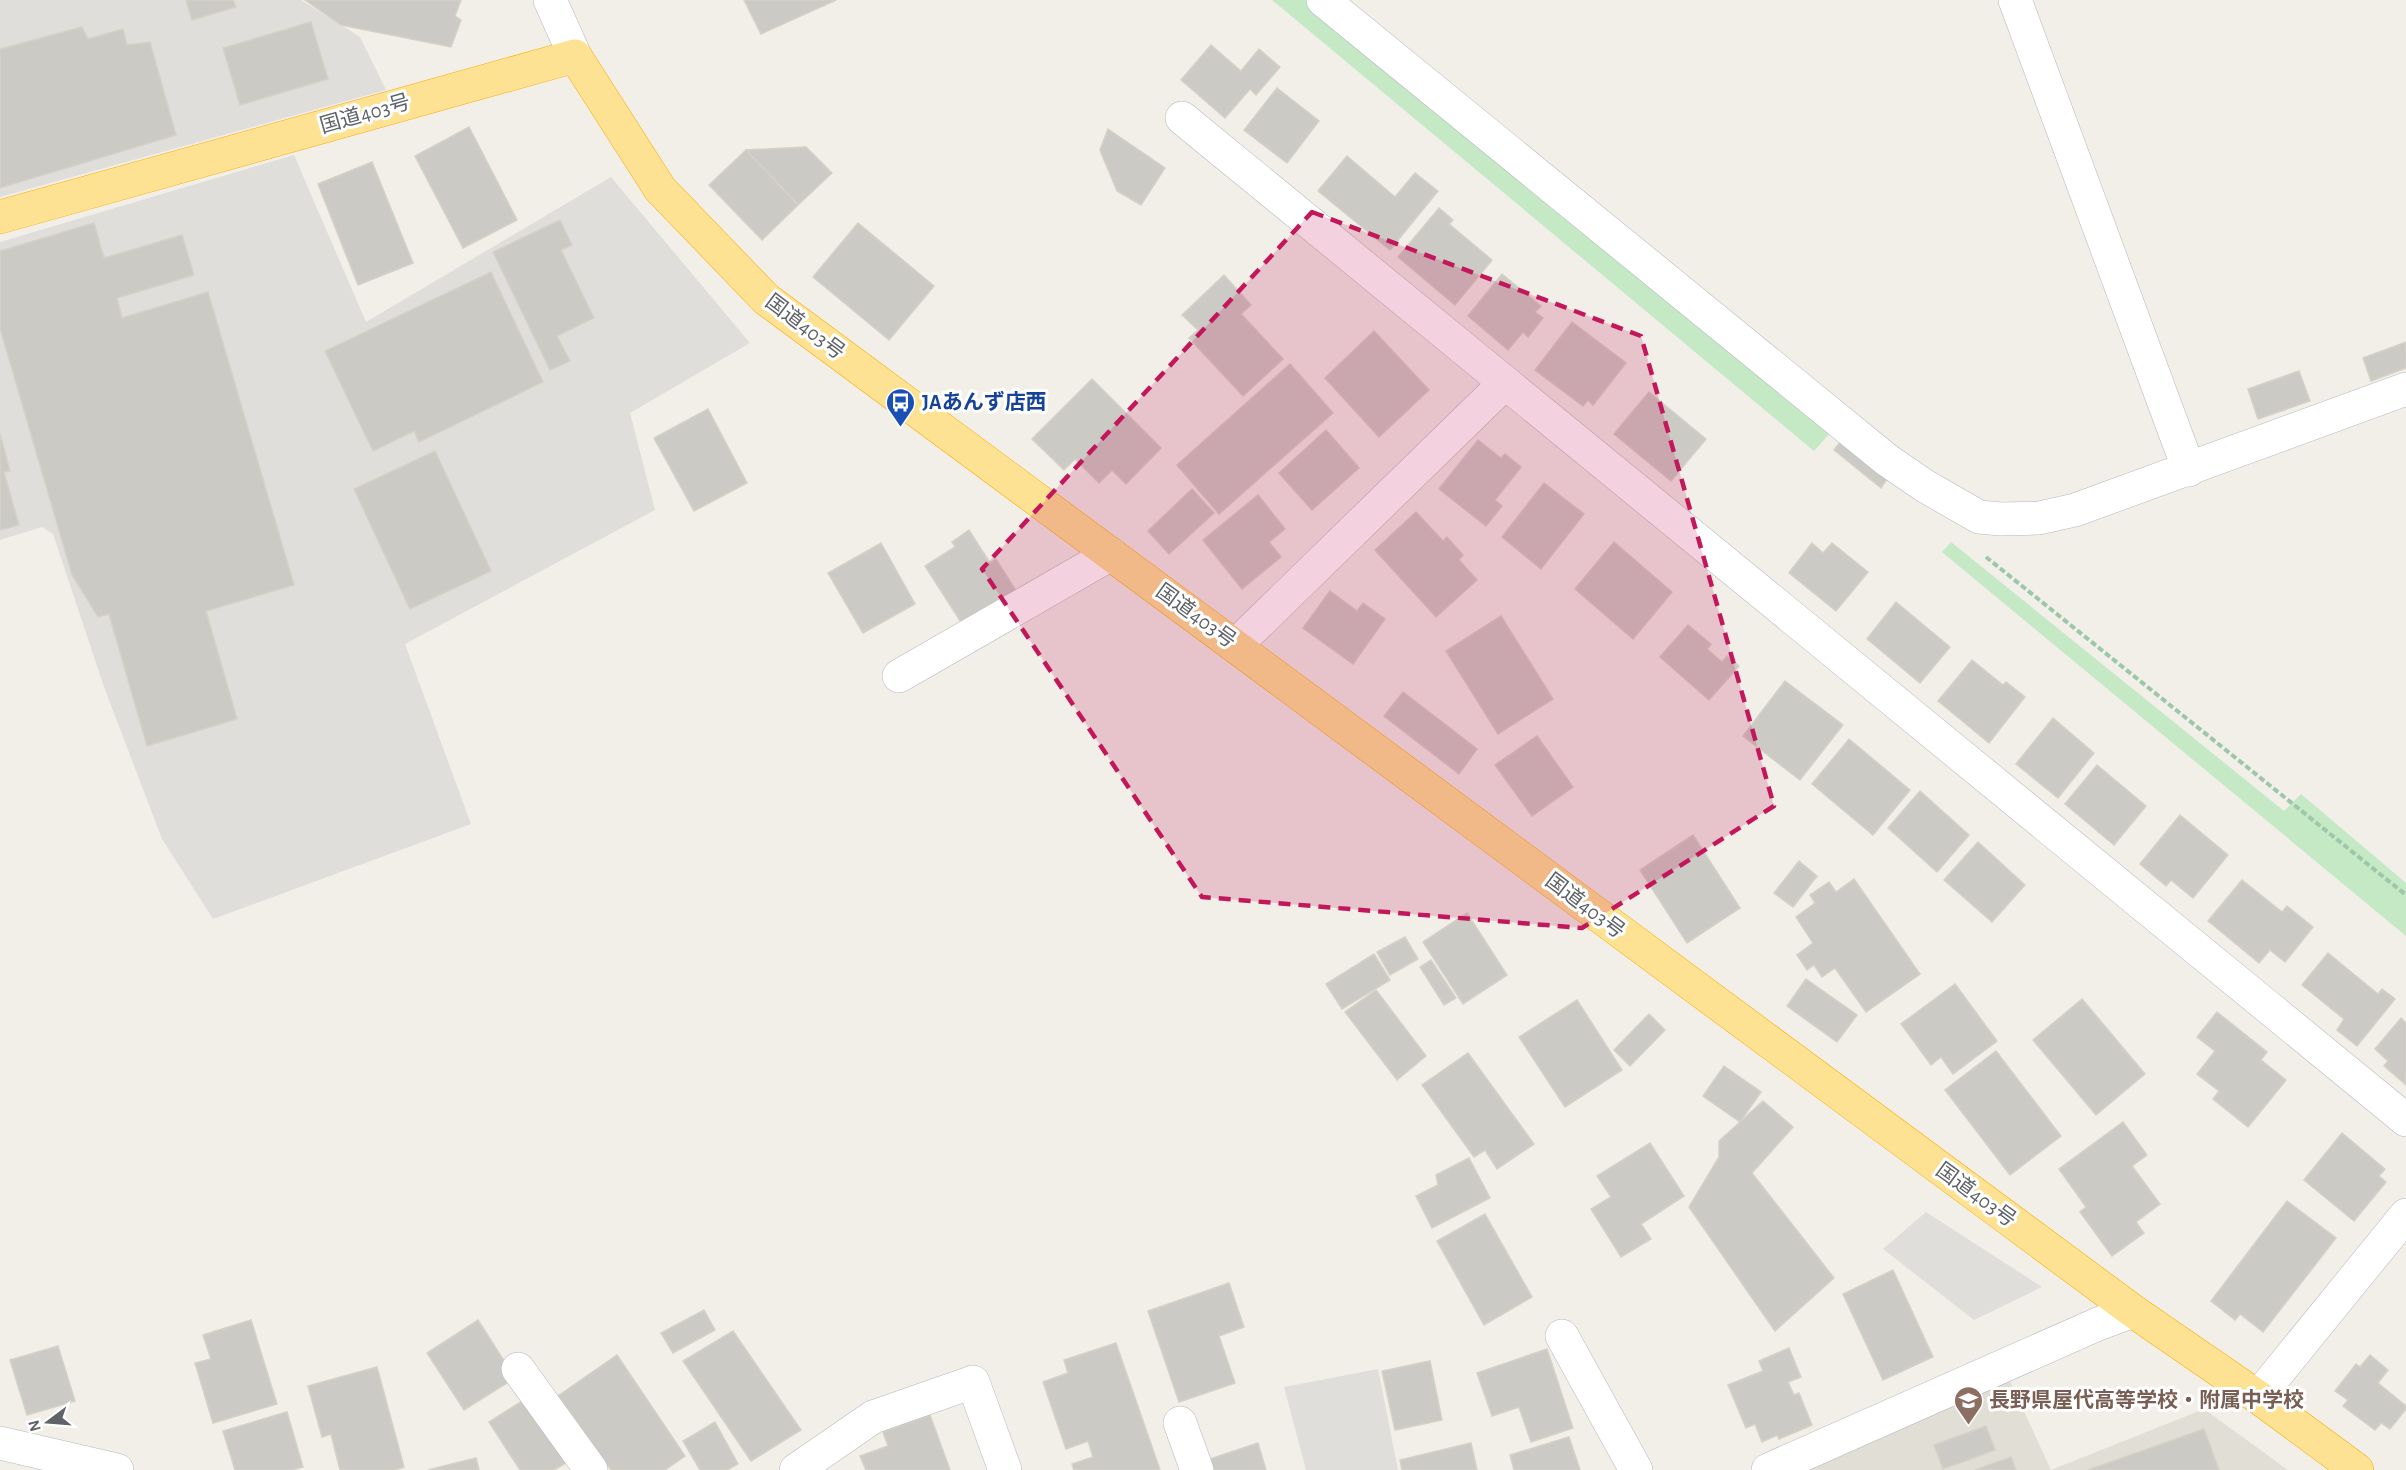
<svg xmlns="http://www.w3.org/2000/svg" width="2406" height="1470" font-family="'Alegreya Sans','Noto Sans JP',sans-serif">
<rect width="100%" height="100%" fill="#f1efe8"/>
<g fill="#e0deda">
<path d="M0,0H301L360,37L386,90L0,197Z"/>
<path d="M294,155L366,322L611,177L750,343L630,413L655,510L405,644L471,824L213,919L162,839L104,687L53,534L42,527L0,540V242Z"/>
<path d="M1926,1212L2042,1287L1974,1320L1883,1249Z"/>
<path d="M1378,1369L1398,1470H1306L1284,1387Z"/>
</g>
<path fill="#e1ded6" d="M2010,1381L2051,1470L2204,1409L2288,1470H1802Z"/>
<g fill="#c5e8c5">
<path d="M1272,0H1305L1830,433L1814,451Z"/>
<path d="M1951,542L2284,811L2301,794L2406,883V936L1942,552Z"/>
</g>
<g fill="#cccac5" stroke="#d6d1c6" stroke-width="1.5">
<path d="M186,0H233L236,7L192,20Z"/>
<path d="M305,0H461L455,16L461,20L451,47L341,25Z"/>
<path d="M744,0H836L761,34Z"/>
<path d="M311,22L328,79L240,105L223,48Z"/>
<path d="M82,27L88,39L123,29L127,45L150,42L176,135L0,188V49Z"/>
<path d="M1211,45L1241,71L1259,49L1280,67L1256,95L1250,89L1225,118L1181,80Z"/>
<path d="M1277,88L1319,121L1287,163L1244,130Z"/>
<path d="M469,127L517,220L463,248L415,156Z"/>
<path d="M1108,129L1165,168L1141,205L1117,191L1100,150Z"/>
<path d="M806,147L832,173L798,205L746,150Z"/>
<path d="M746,150L798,205L762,240L709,185Z"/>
<path d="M1347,156L1395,197L1415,173L1438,191L1390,250L1318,191Z"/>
<path d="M372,162L413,263L358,285L318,184Z"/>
<path d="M1439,208L1453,220L1449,224L1492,260L1455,305L1398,257Z"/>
<path d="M560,220L572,245L561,250L594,318L557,336L570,361L550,370L493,252Z"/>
<path d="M94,223L104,258L182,235L194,275L117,298L122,318L208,292L294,585L206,611L237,719L147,746L109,614L98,617L72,575L0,328V251Z"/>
<path d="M858,223L934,286L889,340L813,277Z"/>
<path d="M491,272L543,382L419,442L414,431L373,451L325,351Z"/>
<path d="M1502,274L1541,306L1535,312L1543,318L1528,337L1523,332L1508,350L1468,316Z"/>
<path d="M1224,275L1251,305L1241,314L1283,359L1243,396L1189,338L1198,330L1182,315Z"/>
<path d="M1572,322L1626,363L1593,405L1588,400L1583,406L1535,370Z"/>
<path d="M1374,331L1429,390L1379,437L1325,378Z"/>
<path d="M2406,342V368L2371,381L2363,358Z"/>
<path d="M1290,364L1333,413L1219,514L1177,465Z"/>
<path d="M2299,371L2310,401L2258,419L2248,389Z"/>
<path d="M1092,379L1161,448L1126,484L1112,470L1099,483L1075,459L1064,470L1032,439Z"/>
<path d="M1649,392L1706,439L1671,481L1614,434Z"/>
<path d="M708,409L747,483L694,511L654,438Z"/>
<path d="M1326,430L1359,468L1312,510L1279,473Z"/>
<path d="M0,434L10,471L4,472L19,525L0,530Z"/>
<path d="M1478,440L1501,458L1505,454L1521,467L1495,500L1502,506L1486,526L1439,489Z"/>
<path d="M1841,441L1887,479L1881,488L1834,450Z"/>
<path d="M435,451L491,571L410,609L354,489Z"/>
<path d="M1544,483L1584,514L1541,569L1502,537Z"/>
<path d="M1192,489L1214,513L1169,554L1148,531Z"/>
<path d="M1258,495L1285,529L1269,542L1281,557L1242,589L1203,540Z"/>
<path d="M1416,512L1443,541L1447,537L1463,555L1459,560L1477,580L1436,617L1375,550Z"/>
<path d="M969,530L990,563L996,559L1017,592L964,627L925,566L955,547L952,542Z"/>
<path d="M1614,542L1672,592L1633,639L1575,589Z"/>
<path d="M881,543L915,604L863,633L828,573Z"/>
<path d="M1812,543L1823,553L1832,543L1868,572L1836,611L1789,573Z"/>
<path d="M1330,591L1357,611L1363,603L1385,619L1353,664L1303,628Z"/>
<path d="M1896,602L1950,647L1920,683L1867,639Z"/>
<path d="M1501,616L1553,699L1498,734L1446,651Z"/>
<path d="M1688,625L1711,644L1707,649L1722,662L1727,656L1739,666L1709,700L1660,657Z"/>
<path d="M1972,660L2003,685L2006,682L2025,697L1989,743L1938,701Z"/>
<path d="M1785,681L1843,725L1800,780L1743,736Z"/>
<path d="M1403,692L1477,749L1459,774L1384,716Z"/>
<path d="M2053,718L2094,753L2058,798L2016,764Z"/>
<path d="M1537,736L1573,787L1532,816L1495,765Z"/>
<path d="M1849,739L1910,790L1873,835L1812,784Z"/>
<path d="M2097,765L2146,806L2114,845L2065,804Z"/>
<path d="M1920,791L1969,835L1937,872L1888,828Z"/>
<path d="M2180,815L2228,855L2193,898L2171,880L2166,886L2140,864Z"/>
<path d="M1693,835L1740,908L1687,943L1640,870Z"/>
<path d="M1978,842L2025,885L1992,922L1944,880Z"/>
<path d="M1799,861L1817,876L1793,907L1774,893Z"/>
<path d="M1854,879L1920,974L1866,1012L1835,968L1822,977L1814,965L1807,970L1797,955L1813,943L1796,917L1815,903L1810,895L1829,882L1836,892Z"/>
<path d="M2242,880L2282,912L2287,906L2313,927L2285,962L2270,950L2259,963L2208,921Z"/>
<path d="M1467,913L1507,975L1463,1004L1423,942Z"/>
<path d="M1405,937L1418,959L1390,975L1377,952Z"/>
<path d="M2328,953L2378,994L2382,989L2395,999L2357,1046L2337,1030L2344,1019L2302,985Z"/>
<path d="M1374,954L1390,980L1342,1009L1326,984Z"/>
<path d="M1431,960L1456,998L1444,1005L1420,967Z"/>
<path d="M1806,979L1857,1015L1837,1042L1787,1006Z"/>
<path d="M1955,984L1997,1041L1953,1074L1941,1057L1931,1065L1901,1024Z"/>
<path d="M1376,990L1426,1056L1397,1080L1345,1012Z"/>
<path d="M2082,999L2145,1074L2096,1115L2033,1040Z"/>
<path d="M1577,1000L1622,1070L1565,1107L1519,1037Z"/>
<path d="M2217,1012L2267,1052L2261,1060L2286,1080L2248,1127L2213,1099L2219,1091L2197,1074L2215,1051L2197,1037Z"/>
<path d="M1649,1014L1665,1030L1630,1066L1614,1050Z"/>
<path d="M2401,1018L2406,1023V1085L2384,1066L2388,1061L2375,1049Z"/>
<path d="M1996,1051L2061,1136L2010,1175L1945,1090Z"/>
<path d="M1468,1053L1534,1144L1497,1169L1485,1150L1474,1157L1422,1085Z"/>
<path d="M1724,1066L1761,1092L1740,1122L1703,1096Z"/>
<path d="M1763,1101L1793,1127L1752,1173L1834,1278L1775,1331L1689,1207L1719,1157V1141Z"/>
<path d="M2123,1122L2147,1155L2132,1166L2160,1204L2136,1222L2144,1233L2112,1256L2080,1212L2086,1207L2059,1169Z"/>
<path d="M2342,1133L2385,1169L2379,1176L2386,1182L2354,1221L2304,1180Z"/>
<path d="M1650,1143L1684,1196L1641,1224L1651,1239L1621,1257L1591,1209L1611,1197L1597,1176Z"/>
<path d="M1469,1158L1490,1198L1432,1228L1416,1196L1438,1185L1436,1175Z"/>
<path d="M2287,1201L2336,1238L2263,1332L2240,1314L2235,1320L2211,1301Z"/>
<path d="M1485,1214L1532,1297L1484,1325L1437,1241Z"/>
<path d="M1893,1270L1933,1357L1883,1380L1843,1294Z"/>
<path d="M1229,1283L1244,1327L1219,1336L1235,1383L1179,1402L1148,1311Z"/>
<path d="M704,1310L715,1330L673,1353L661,1333Z"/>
<path d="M251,1320L277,1404L213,1423L195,1363L211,1359L203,1335Z"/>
<path d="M478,1320L515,1378L464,1410L427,1353Z"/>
<path d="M733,1331L801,1430L751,1461L683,1361Z"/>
<path d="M1116,1343L1160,1470H1074L1072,1464L1093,1457L1088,1441L1066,1449L1043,1382L1068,1373L1064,1360Z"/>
<path d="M58,1346L75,1401L27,1415L10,1360Z"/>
<path d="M1789,1348L1801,1377L1788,1382L1794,1395L1799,1393L1812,1425L1779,1439L1777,1435L1762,1442L1755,1424L1746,1428L1728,1385L1763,1371L1759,1361Z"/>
<path d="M1547,1349L1573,1428L1531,1442L1519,1407L1492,1416L1477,1373Z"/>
<path d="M617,1355L685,1456L665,1470H611L558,1396Z"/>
<path d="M2370,1355L2388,1370L2378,1383L2406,1406V1409L2390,1429L2381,1423L2375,1430L2343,1406L2348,1400L2335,1391L2356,1364L2360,1367Z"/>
<path d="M1430,1361L1442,1420L1395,1430L1382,1371Z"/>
<path d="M377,1367L404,1467L395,1470H340L331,1434L322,1437L308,1386Z"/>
<path d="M527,1398L566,1463L554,1470H520L489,1422Z"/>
<path d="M287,1412L303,1467L292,1470H235L223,1431Z"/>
<path d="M930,1415L950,1470H866L860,1456L888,1446L883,1432Z"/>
<path d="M715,1422L738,1464L727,1470H700L683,1441Z"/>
<path d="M1986,1426L1995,1450L1943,1469L1934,1445Z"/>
<path d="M2204,1429L2219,1470H2088Z"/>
<path d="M1569,1437L1580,1470H1514L1510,1455Z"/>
<path d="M1258,1443L1266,1470H1210L1207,1460Z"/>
<path d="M1471,1443L1477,1470H1402L1400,1460Z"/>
<path d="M2011,1457L2016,1470H1975Z"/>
<path d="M476,1458L479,1470H428Z"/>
</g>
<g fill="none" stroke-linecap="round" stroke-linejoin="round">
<defs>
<g id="minor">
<path d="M550,0L575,56"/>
<path d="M1323,0L1887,460L1925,486L1979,517L2001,519L2039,518L2075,510L2406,389"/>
<path d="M2015,0L2189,470"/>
<path d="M1182,118L2406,1120"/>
<path d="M1236,645L1505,383"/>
<path d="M899,676L1111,554"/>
<path d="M1562,1336L1636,1470"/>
<path d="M518,1369L591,1470"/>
<path d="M2258,1397L2406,1215"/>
<path d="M1180,1423L1197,1470"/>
<path d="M0,1443L117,1470"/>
<path d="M796,1470L873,1417L973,1382L1005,1470"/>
<path d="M1768,1470L2098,1324L2133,1311"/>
</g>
<path id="highway" d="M0,217L575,56L660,189L766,299L2133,1311L2258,1397L2357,1470"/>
</defs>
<use href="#minor" stroke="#b5b8bc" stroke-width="34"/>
<use href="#highway" stroke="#f9ab00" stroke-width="34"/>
<path stroke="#9cc7a9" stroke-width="4" stroke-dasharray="6 3" stroke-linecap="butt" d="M1986,557L2406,895"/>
<use href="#minor" stroke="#fff" stroke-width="33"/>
<use href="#highway" stroke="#fde293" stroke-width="33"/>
</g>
<path fill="#c2185b" fill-opacity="0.2" stroke="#c2185b" stroke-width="4.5" stroke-dasharray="12 8" stroke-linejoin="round" d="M1312,212L1641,336L1774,806L1582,928L1202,897L982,569Z"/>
<defs>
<symbol id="bus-pin" viewBox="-11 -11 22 30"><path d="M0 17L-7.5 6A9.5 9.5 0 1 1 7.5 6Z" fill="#1a4fb4" stroke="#fff"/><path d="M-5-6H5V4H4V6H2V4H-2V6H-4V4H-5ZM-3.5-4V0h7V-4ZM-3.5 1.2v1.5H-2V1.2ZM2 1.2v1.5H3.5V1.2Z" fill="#fff"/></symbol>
<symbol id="school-pin" viewBox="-11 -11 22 30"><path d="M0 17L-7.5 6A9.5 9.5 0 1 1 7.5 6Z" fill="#8d6e63" stroke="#fff"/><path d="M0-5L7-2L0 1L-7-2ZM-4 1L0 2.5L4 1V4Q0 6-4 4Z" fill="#fff"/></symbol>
</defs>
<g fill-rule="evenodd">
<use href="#bus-pin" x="884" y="386" width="33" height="45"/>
<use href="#school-pin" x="1952" y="1384" width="33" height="45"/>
</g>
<g text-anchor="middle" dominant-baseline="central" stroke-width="6" stroke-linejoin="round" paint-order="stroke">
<g font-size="21" fill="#5f6368" stroke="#fff">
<text transform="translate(365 114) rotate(-16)">国道403号</text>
<text transform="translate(805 327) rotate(37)">国道403号</text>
<text transform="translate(1196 616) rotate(36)">国道403号</text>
<text transform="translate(1585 906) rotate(37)">国道403号</text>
<text transform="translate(1976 1195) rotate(36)">国道403号</text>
</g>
<g font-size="21" font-weight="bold" fill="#164399" stroke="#fff" text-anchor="start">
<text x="922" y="402">JAあんず店西</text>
</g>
<g font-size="21" font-weight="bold" fill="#785e54" stroke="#fff" text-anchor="start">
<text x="1989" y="1400">長野県屋代高等学校・附属中学校</text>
</g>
</g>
<g transform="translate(48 1422) rotate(254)" stroke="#ffffff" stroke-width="4.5" paint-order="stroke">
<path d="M0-4.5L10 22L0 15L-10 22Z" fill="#5f6368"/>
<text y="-9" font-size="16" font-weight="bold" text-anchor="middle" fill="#5f6368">N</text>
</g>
</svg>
